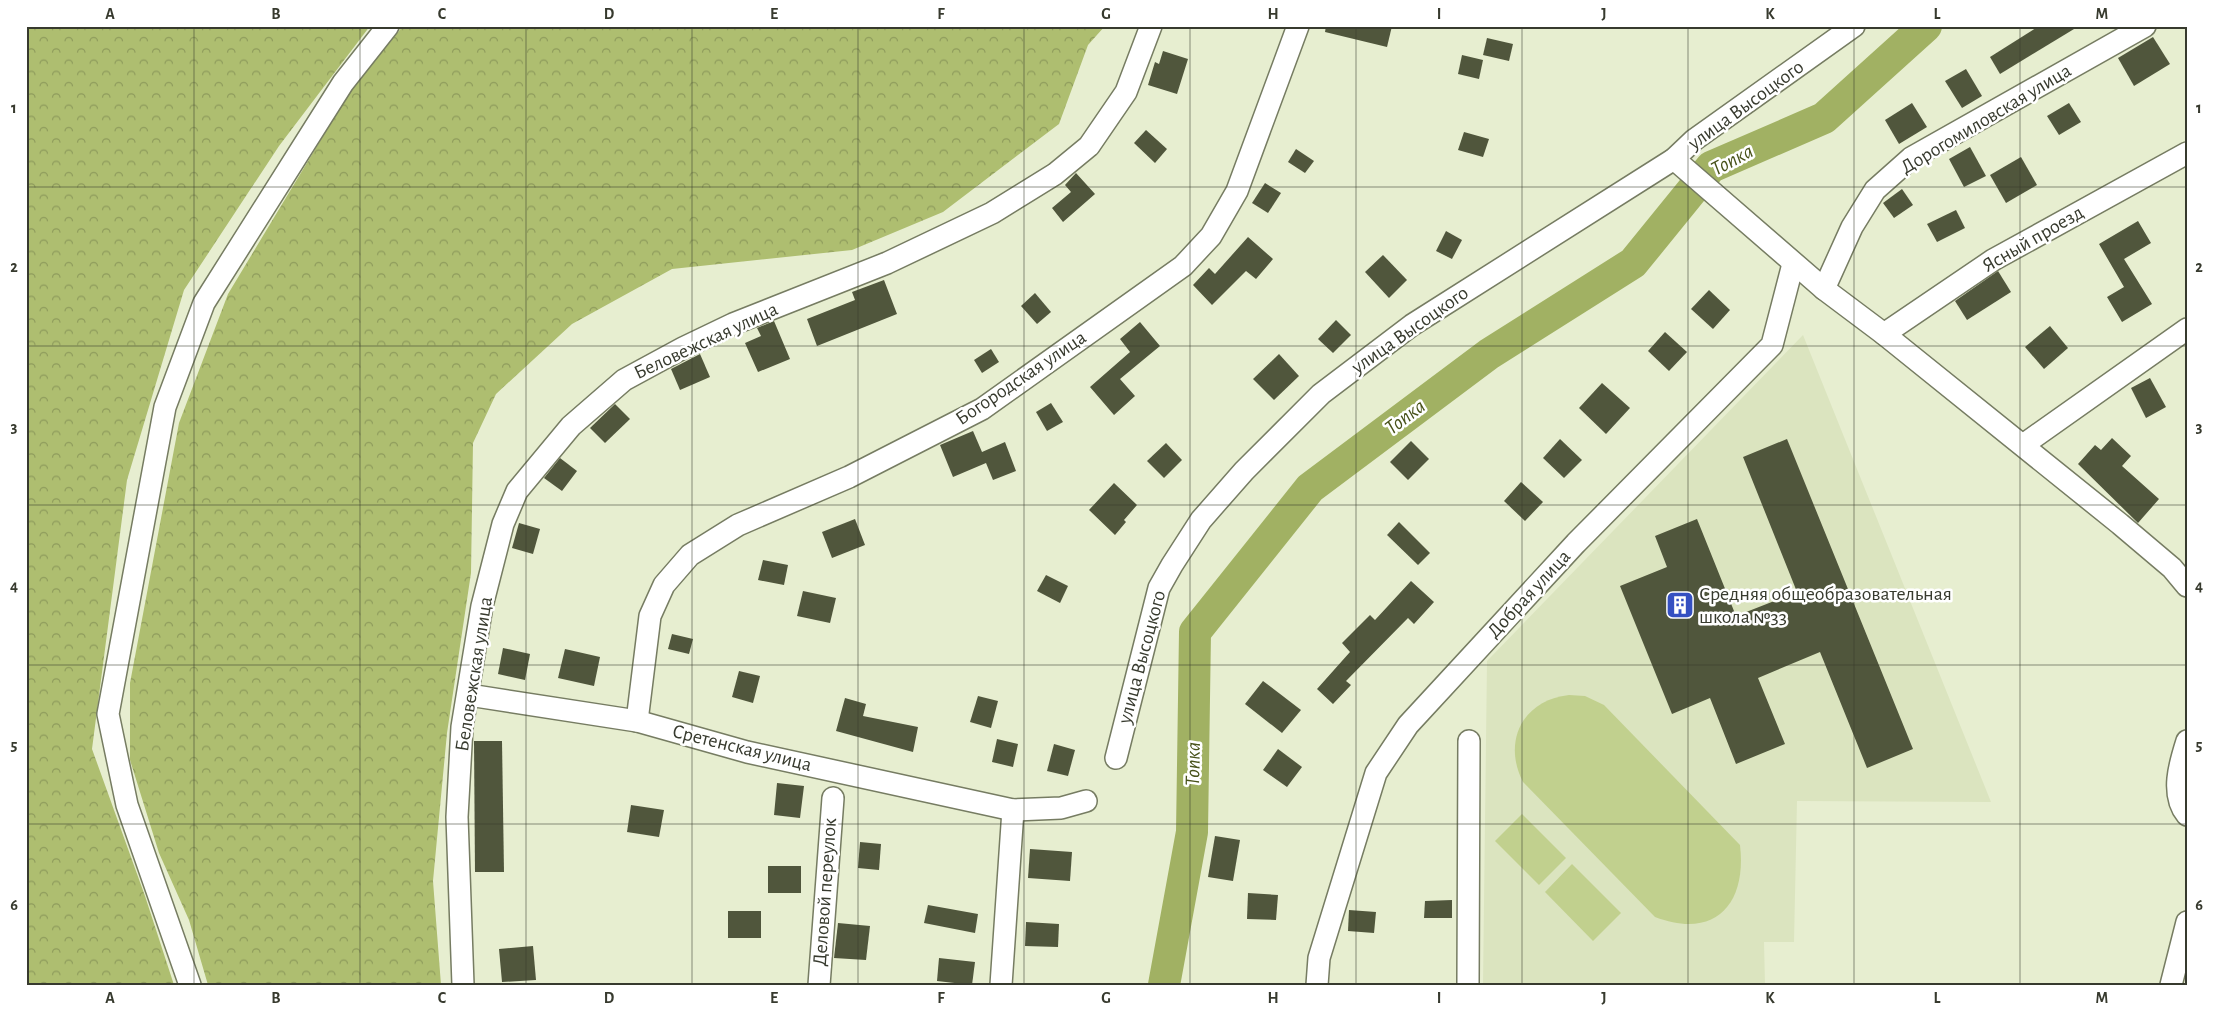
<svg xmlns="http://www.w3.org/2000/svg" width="2213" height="1011" font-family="'Alegreya Sans',sans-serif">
<defs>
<pattern id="forest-crowns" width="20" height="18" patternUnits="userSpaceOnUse" patternTransform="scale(1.25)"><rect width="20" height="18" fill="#aebe70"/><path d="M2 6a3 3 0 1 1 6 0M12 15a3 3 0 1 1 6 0" fill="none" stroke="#8e9b5c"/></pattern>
</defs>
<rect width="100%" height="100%" fill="#e7eed0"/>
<path fill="#dbe4bf" d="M1803,335L1991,802L1797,801L1794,942H1764L1765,985H1483L1487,661Z"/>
<g fill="url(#forest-crowns)">
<path d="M26,26H370L279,146L184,290L127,480L92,749L145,896L174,985H26Z"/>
<path d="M403,26H1105L1088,45L1059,124L943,212L852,250L672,269L572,324L496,394L473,443L471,573L447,733L433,881L441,985H208L189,920L159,853L130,760V683L179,423L228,294L349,93Z"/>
</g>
<g fill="#c1d08e">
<path d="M1569,695L1585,696L1604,705L1740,845C1747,904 1715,940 1655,917L1523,782C1502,741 1523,700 1569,695Z"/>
<path d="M1522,814L1566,858L1539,885L1495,841Z"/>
<path d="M1572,864L1621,913L1593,941L1545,892Z"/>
</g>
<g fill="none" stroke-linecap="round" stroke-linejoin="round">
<path stroke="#a1b163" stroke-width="32" d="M1164,985L1192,832L1195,632L1310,488L1489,354L1633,263L1711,167L1824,118L1926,26"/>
</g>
<g fill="#50563c">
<path d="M1326,26H1392L1387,47L1325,32Z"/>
<path d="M2039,26H2079L2000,74L1990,57Z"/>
<path d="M2153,37L2170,64L2134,86L2118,58Z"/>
<path d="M1487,38L1513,44L1509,61L1483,55Z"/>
<path d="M1163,51L1188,59L1177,94L1148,85L1155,62L1159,64Z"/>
<path d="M1462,55L1483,60L1479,79L1458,74Z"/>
<path d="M1966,69L1982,96L1962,108L1945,81Z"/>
<path d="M1912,103L1927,127L1899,144L1885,120Z"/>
<path d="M2069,103L2081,122L2059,135L2047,116Z"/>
<path d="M1146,130L1167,149L1155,163L1134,143Z"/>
<path d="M1464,132L1489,139L1483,157L1458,150Z"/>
<path d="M1970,147L1986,176L1964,187L1949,159Z"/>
<path d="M1296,149L1314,161L1305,173L1288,162Z"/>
<path d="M2021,157L2037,185L2006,203L1990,175Z"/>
<path d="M1076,173L1095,194L1063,222L1052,208L1071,192L1065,185Z"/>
<path d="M1265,183L1281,193L1268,213L1252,203Z"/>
<path d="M1902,189L1913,205L1894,218L1883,203Z"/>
<path d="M1956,210L1965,228L1937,242L1927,224Z"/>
<path d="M2138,221L2151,243L2124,259L2152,304L2122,322L2107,297L2124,287L2099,244Z"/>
<path d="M1446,231L1462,240L1452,259L1436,251Z"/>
<path d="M1248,237L1273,259L1256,279L1246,271L1212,305L1193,285L1209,268L1215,274Z"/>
<path d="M1383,255L1407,280L1389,298L1365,272Z"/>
<path d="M1998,271L2011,292L1967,320L1955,301Z"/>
<path d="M884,280L897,314L817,346L807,319L855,300L852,292Z"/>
<path d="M1709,290L1730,310L1713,329L1691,309Z"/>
<path d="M1035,293L1051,312L1037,324L1021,306Z"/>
<path d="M1336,320L1351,335L1333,353L1318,339Z"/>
<path d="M774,321L790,359L758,372L745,343L761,336L757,328Z"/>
<path d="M1140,322L1160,346L1120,379L1135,396L1114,415L1090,387L1130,352L1120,339Z"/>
<path d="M2050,326L2068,348L2044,369L2025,347Z"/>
<path d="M1665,332L1687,352L1669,371L1648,351Z"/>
<path d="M991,349L999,362L982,373L974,360Z"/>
<path d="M700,354L710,377L680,390L671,369Z"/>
<path d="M1279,354L1299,376L1274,400L1253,379Z"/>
<path d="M2150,378L2166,407L2146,418L2131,388Z"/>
<path d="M1602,383L1630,408L1606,434L1579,408Z"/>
<path d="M1051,403L1063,422L1047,431L1036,412Z"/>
<path d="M615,404L630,419L605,443L590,428Z"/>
<path d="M973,431L982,452L1005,442L1016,471L993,480L986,463L953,477L940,445Z"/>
<path d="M2112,438L2131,456L2122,466L2159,499L2138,523L2078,464L2095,445L2101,450Z"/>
<path d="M1560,439L1582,460L1564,478L1543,458Z"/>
<path d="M1787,439L1913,749L1867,768L1820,652L1758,678L1785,744L1736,764L1710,698L1672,714L1620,586L1667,567L1655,536L1697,519L1736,616L1797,592L1743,457Z"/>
<path d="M1411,441L1429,459L1408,480L1390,462Z"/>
<path d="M1166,443L1182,460L1164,478L1147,461Z"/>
<path d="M560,458L577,471L562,491L544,478Z"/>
<path d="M1521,482L1543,502L1525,521L1504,501Z"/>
<path d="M1114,483L1137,505L1124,520L1126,522L1115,535L1089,510Z"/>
<path d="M855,519L865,545L832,558L822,532Z"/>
<path d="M1399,522L1430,553L1418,565L1387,535Z"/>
<path d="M519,523L540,529L533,554L512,548Z"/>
<path d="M763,560L788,565L784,585L758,580Z"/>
<path d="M1046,575L1068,586L1060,603L1037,591Z"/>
<path d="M1411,581L1434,602L1414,624L1408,618L1346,681L1351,685L1333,704L1317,689L1350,652L1342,643L1370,615L1375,620Z"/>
<path d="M803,591L836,598L830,623L797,616Z"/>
<path d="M672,634L693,639L689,654L668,649Z"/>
<path d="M503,648L530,654L525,680L498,674Z"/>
<path d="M565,649L600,657L594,686L558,678Z"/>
<path d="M739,671L760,676L753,703L732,697Z"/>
<path d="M1263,681L1301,710L1282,733L1245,704Z"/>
<path d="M978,696L998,701L991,728L970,722Z"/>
<path d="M845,698L866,704L863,716L918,727L913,752L836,731Z"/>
<path d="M997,739L1018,744L1013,767L992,762Z"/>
<path d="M474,741H502L504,872H475Z"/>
<path d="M1054,744L1075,750L1068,776L1047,771Z"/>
<path d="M1278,749L1302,767L1287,787L1263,770Z"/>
<path d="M777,783L804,786L800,818L774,815Z"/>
<path d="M631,805L664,810L659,837L627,832Z"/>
<path d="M1215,836L1240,840L1233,881L1208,877Z"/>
<path d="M860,842L881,844L879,870L858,868Z"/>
<path d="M1030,849L1072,852L1070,881L1028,878Z"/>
<rect x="768" y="866" width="33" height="27"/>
<path d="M1248,893L1278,895L1276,920L1247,919Z"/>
<path d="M1452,900V918H1424L1425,901Z"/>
<path d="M928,905L978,914L975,933L924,923Z"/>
<path d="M1349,910L1376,912L1374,933L1348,931Z"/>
<rect x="728" y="911" width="33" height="27"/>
<path d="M1026,922L1059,924L1058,947L1025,946Z"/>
<path d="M838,923L870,926L866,960L834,958Z"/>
<path d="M533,946L536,980L502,982L499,949Z"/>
<path d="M939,958L975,962L972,985L937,981Z"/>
</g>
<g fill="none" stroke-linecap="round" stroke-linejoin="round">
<defs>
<g id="minor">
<path d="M1674,159L1824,289L1884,334L2120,524L2172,568L2187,586"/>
<path d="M1824,289L1852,227L1875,190L1911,158L2145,26"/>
<path d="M1884,334L1993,260L2187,153"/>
<path d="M2023,445L2187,329"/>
<path d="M469,695L637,721L747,752L1013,810L1061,808L1086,801"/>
<path d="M637,721L650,616L664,585L690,555L738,525L849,477L982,409L1183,266L1211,236L1237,191L1298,26"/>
<path d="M2187,741C2180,763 2170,794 2187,815"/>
<path d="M1116,758L1159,588L1172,565L1201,520L1244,471L1321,394L1412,325L1674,159L1694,140L1854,26"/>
<path d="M190,985L127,805L108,714L165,407L204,303L343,83L388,26"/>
<path d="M463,985L457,817L462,727L482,606L503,524L517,491L571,426L624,380L683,348L733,324L887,263L992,213L1055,174L1089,146L1126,92L1151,26"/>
<path d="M819,985L833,798"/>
<path d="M1001,985L1013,810"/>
<path d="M1317,985L1319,958L1376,773L1408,725L1576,543L1772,345L1793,264"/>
<path d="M1468,985L1469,741"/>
<path d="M2171,985L2187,922"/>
</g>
</defs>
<use href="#minor" stroke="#767c62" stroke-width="24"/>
<use href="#minor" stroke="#fff" stroke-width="21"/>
</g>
<path fill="none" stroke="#373a2e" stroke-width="1" stroke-opacity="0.55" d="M194,26V985M360,26V985M526,26V985M692,26V985M858,26V985M1024,26V985M1190,26V985M1356,26V985M1522,26V985M1688,26V985M1854,26V985M2020,26V985M26,187H2187M26,346H2187M26,505H2187M26,665H2187M26,824H2187"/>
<defs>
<symbol id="building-square" viewBox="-11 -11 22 22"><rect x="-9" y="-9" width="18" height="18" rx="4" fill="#3550c1" stroke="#fff"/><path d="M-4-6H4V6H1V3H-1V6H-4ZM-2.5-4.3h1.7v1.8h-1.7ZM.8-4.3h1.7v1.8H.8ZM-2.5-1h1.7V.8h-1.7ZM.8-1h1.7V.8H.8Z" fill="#fff"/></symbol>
</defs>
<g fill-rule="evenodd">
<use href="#building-square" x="1664" y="589" width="32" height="32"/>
</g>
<g text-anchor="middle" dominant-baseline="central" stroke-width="5" stroke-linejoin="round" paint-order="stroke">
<g font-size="20" fill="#373a2e" stroke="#fff">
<text transform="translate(1746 105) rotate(-36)">улица Высоцкого</text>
<text transform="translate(1986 119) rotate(-31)">Дорогомиловская улица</text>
<text transform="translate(2033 239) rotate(-30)">Ясный проезд</text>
<text transform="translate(1410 330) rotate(-35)">улица Высоцкого</text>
<text transform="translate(706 341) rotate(-25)">Беловежская улица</text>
<text transform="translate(1021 378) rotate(-34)">Богородская улица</text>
<text transform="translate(1529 594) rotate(-47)">Добрая улица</text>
<text transform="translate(1142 657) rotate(-75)">улица Высоцкого</text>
<text transform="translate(474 674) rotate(-81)">Беловежская улица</text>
<text transform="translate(742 748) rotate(14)">Сретенская улица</text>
<text transform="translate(825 892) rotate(-86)">Деловой переулок</text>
</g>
<g font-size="20" fill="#373a2e" stroke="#fff" text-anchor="start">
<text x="1699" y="594">Средняя общеобразовательная<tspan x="1699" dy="23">школа №33</tspan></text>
</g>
<g font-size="21" font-style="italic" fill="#48521a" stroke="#fff">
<text transform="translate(1732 160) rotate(-28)">Топка</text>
<text transform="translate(1405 417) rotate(-37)">Топка</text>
<text transform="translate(1193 764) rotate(-89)">Топка</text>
</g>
</g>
<rect width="2213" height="1011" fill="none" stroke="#ffffff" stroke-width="55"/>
<rect x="28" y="28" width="2158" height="956" fill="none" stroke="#373a2e" stroke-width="2"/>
<g font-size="16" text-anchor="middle" font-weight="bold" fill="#373a2e">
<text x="110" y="19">A</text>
<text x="276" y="19">B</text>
<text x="442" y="19">C</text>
<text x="609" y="19">D</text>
<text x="774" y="19">E</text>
<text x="941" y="19">F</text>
<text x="1106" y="19">G</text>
<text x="1273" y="19">H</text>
<text x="1439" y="19">I</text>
<text x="1604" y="19">J</text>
<text x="1770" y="19">K</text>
<text x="1937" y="19">L</text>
<text x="2102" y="19">M</text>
<text x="14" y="113">1</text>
<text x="2199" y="113">1</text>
<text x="14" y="272">2</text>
<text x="2199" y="272">2</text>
<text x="14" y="432">3</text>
<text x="2199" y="432">3</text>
<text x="14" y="591">4</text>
<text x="2199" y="591">4</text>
<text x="14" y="750">5</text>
<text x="2199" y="750">5</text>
<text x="14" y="910">6</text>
<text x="2199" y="910">6</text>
<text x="110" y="1003">A</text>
<text x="276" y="1003">B</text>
<text x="442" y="1003">C</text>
<text x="609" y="1003">D</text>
<text x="774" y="1003">E</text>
<text x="941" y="1003">F</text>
<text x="1106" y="1003">G</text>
<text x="1273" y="1003">H</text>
<text x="1439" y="1003">I</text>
<text x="1604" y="1003">J</text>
<text x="1770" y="1003">K</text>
<text x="1937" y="1003">L</text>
<text x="2102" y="1003">M</text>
</g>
</svg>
